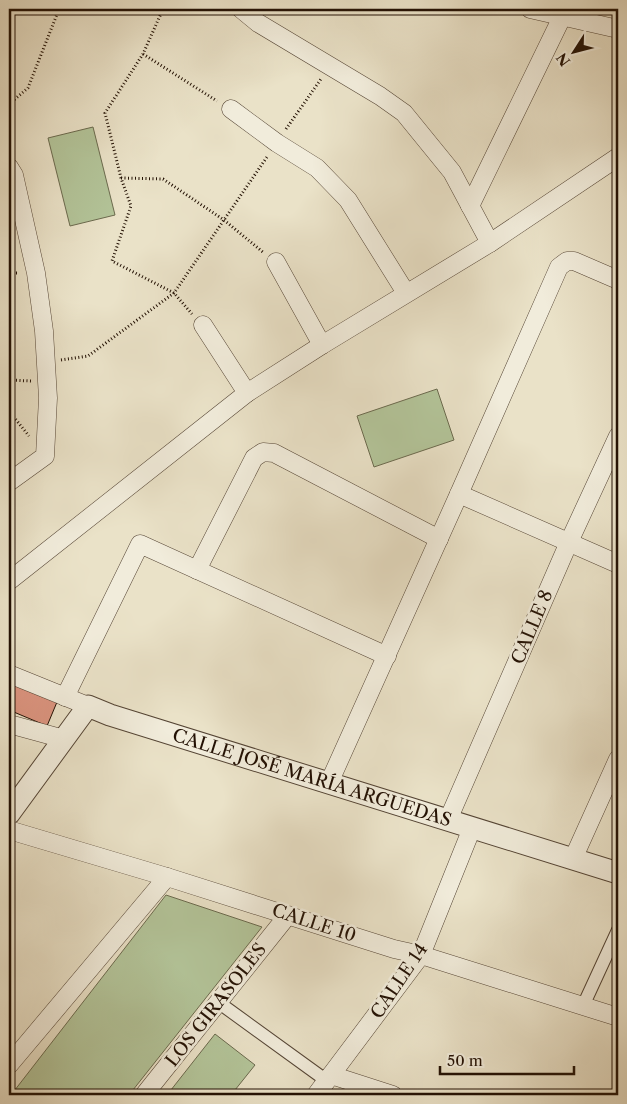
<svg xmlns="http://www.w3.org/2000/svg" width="627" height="1104" font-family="'Libre Caslon Text',serif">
<rect width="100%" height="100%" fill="#eae2c8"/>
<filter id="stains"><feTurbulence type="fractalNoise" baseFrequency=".004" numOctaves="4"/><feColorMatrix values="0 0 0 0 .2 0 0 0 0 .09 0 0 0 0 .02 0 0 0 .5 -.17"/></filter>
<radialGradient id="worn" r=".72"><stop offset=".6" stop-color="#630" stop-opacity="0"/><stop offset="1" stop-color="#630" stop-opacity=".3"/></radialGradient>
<g fill="#b3c499" stroke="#6b6a4e">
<path d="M93,127L115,215L70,226L48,138Z"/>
<path d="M437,389L454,440L374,467L357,416Z"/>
<path d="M166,895L262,927L129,1095H11Z"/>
<path d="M215,1034L255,1065L231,1095H167Z"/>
</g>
<path fill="#db947f" stroke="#231104" d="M9,682L57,702L47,726L9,710Z"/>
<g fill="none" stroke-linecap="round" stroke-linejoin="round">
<defs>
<g id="pedestrian">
<path d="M218,1002L327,1081"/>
<path d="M583,1006L618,930"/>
</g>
<g id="minor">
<path d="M241,9L258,23L380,96L404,113L452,172L490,243"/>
<path d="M530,9L618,29"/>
<path d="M231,109L277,143L317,168L348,200L406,293"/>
<path d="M9,167L14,175L36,273L44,331L48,398L45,456L9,482"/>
<path d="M470,206L562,17"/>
<path d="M276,262L322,345"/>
<path d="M203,325L247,393"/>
<path d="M459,494L618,564"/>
<path d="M197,570L254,458L263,452L274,453L439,539"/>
<path d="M9,581L247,393L322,345L490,243L618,157"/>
<path d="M9,674L88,706"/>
<path d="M65,697L140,544L387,656"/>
<path d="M9,724L64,739"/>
<path d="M329,783L459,494L559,267L567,261H574L618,280"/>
<path d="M448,820L569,542L618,436"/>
<path d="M9,830L167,877L394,949L421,955L618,1017"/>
<path d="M573,859L618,759"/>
<path d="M9,1065L167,877"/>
<path d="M331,1075L393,1095"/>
<path d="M144,1095L288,915"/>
<path d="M316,1095L421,955L472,828"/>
</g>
<g id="tertiary">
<path id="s1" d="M9,814L88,706L110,715L618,873"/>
</g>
</defs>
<use href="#pedestrian" stroke="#554535" stroke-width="14"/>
<use href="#minor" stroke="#554535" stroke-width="19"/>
<use href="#tertiary" stroke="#554535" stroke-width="23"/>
<g stroke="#231104" stroke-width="3" stroke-dasharray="1 2.5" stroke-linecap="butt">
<path d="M163,9L143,54L105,113L121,178L131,206L112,261L174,293L192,314"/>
<path d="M143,54L217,101"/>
<path d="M9,104L28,88L59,9"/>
<path d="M286,129L321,79"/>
<path d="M121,178L163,179L224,220L264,253"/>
<path d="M9,273H18"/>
<path d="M61,360L88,356L174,293L267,157"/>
<path d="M9,380L31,381"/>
<path d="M9,411L29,436"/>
</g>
<use href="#pedestrian" stroke="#f1ecdb" stroke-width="12"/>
<use href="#minor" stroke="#f1ecdb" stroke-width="18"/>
<use href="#tertiary" stroke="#f1ecdb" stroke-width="21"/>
</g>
<g text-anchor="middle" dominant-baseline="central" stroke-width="5" stroke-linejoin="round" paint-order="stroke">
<g font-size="18" fill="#231104" stroke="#f1ecdb">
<text transform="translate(532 627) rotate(-67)">CALLE 8</text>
<text stroke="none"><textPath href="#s1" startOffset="369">CALLE JOSÉ MARÍA ARGUEDAS</textPath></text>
<text transform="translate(314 923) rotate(18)">CALLE 10</text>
<text transform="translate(399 981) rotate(-56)">CALLE 14</text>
<text transform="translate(216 1005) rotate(-52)">LOS GIRASOLES</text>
</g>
</g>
<rect width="627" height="1104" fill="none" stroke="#eae2c8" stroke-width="30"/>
<rect x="10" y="10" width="607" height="1084" fill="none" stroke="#231104" stroke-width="2.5"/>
<rect x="15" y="15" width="597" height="1074" fill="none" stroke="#231104"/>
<g transform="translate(574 52) rotate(234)" stroke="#f1ecdb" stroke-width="4" paint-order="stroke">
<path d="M0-4L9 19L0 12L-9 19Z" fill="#231104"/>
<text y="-8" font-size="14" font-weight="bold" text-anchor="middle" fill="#231104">N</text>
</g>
<path d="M440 1066v8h134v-8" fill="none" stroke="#231104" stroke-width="2.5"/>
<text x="447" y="1066" font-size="15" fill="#231104" stroke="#f1ecdb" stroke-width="4" paint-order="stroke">50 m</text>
<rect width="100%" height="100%" filter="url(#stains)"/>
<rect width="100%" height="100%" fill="url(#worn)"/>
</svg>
